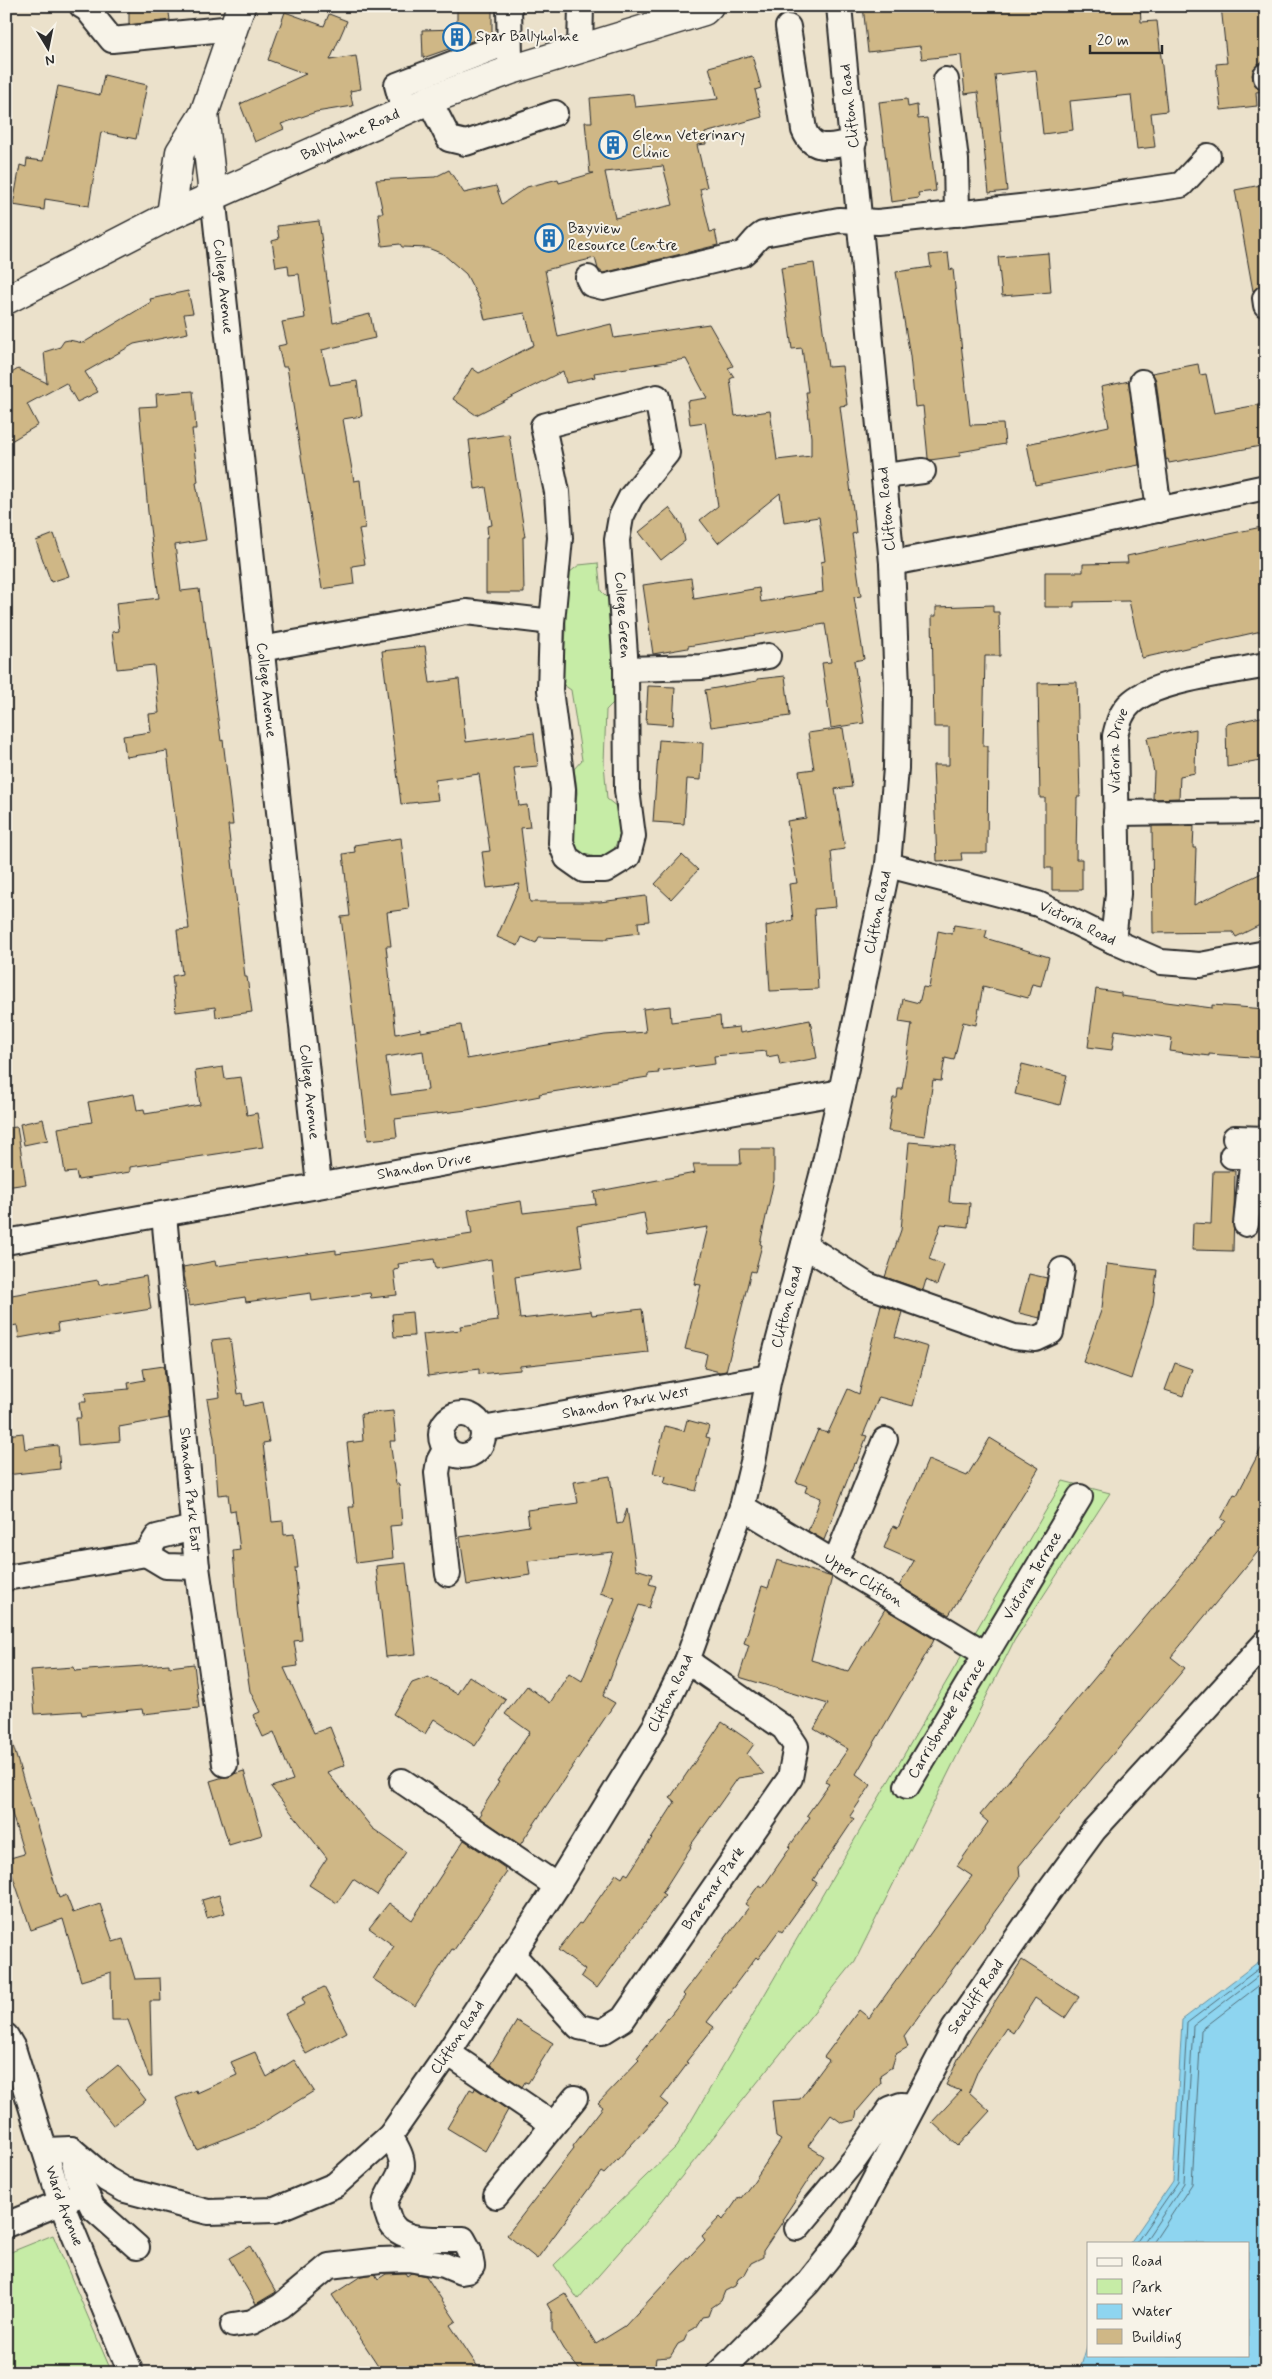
<svg xmlns="http://www.w3.org/2000/svg" width="1272" height="2379" font-family="Mynerve,sans-serif">
<rect width="100%" height="100%" fill="#ebe1cb"/>
<filter id="ink" filterUnits="userSpaceOnUse"><feTurbulence type="fractalNoise" baseFrequency=".02" numOctaves="2"/><feDisplacementMap in="SourceGraphic" scale="10" xChannelSelector="R" yChannelSelector="G"/><feConvolveMatrix kernelMatrix="1 2 1 2 8 2 1 2 1" color-interpolation-filters="sRGB"/></filter>
<g filter="url(#ink)">
<g fill="#c6eca6" stroke="#788c68">
<path d="M598,563L601,591L611,601L616,694L615,701L606,710L604,763L607,799L617,807L621,831L613,852L598,858L579,852C567,833 575,813 577,793C577,785 575,777 574,769L582,760L571,690L562,684L566,630L565,576L579,565Z"/>
<path d="M1063,1481L1110,1493L1014,1641L855,1961L641,2227L578,2299L554,2265L676,2147Z"/>
<path d="M53,2235L112,2373H6V2254Z"/>
</g>
<path fill="#8ed5f0" stroke="#6691a1" d="M1266,1956V2373H1079L1088,2343V2355H1248V2243H1130L1173,2181L1182,2020Z"/>
<g fill="none" stroke-linecap="round" stroke-linejoin="round">
<g stroke="#536f7a" stroke-width="1">
<path d="M1136,2243L1178,2182L1187,2023L1266,1963"/>
<path d="M1144,2243L1184,2183L1193,2026L1266,1970"/>
<path d="M1153,2243L1192,2184L1201,2030L1266,1980"/>
</g>
</g>
<g fill="#cfb786" stroke="#2b2b2b" fill-rule="evenodd">
<path d="M129,6H168L170,20L129,25Z"/>
<path d="M457,6H492V34L423,58L422,30L457,29Z"/>
<path d="M863,6H1140L1141,22L1157,21L1167,111L1151,113L1155,147L1137,149L1131,95L1070,101L1073,130L1043,134L1036,70L995,75L1007,191L989,193L978,92L965,94L961,55L922,59L920,46L868,52Z"/>
<path d="M1221,6H1266V61L1254,68L1252,75L1254,84L1266,91L1256,92L1257,106L1221,110L1216,64L1227,63Z"/>
<path d="M285,12L324,26L329,14L347,21L330,60L356,56L361,89L350,91L353,106L316,112L281,124L284,129L255,142L240,104L306,74L268,60Z"/>
<path d="M752,55L761,88L755,90L762,117L705,133L706,144L697,145L707,187L700,189L710,232L715,231L718,245L603,273L598,269L595,258L545,270L558,337L611,324L614,338L709,324L733,366L728,368L734,377L730,379L735,416L770,411L777,460L811,456V437L806,392H808L802,348L792,349L781,268L814,263L828,367L842,366L847,405L840,406L856,533L852,534L861,596L854,597L864,659L854,661L864,723L831,728L822,663L831,662L825,624L688,646V648L653,654L643,585L691,578L694,599L759,588L761,602L823,592L821,562L825,561L819,517L784,522L780,493L718,543L700,520L718,506L705,422L690,424L687,401L707,398L686,359L594,373L595,377L566,383L563,371L476,415L453,399L472,368L479,373L534,345L525,313L485,320L481,303L466,274L443,254L428,248L402,247L400,244L382,246L378,213H383L376,180L435,177L449,170L464,193L496,186L502,204L527,187L558,179L559,183L594,173H590L585,122H592L590,98L633,94L635,107L718,99L709,67ZM663,166L673,205L615,218L605,172Z"/>
<path d="M104,75L147,85L136,139L101,132L89,206L45,199L44,210L13,205L20,165L26,167L27,159L43,161L58,86L100,95Z"/>
<path d="M907,99L908,107L917,105L918,119L927,118L936,191L918,193L919,198L891,202L879,102Z"/>
<path d="M1266,184V285L1257,287L1253,291L1235,190Z"/>
<path d="M319,221L333,323L370,314L375,338L322,350L330,385L357,381L362,416L343,419L354,481L360,480L365,528L359,529L365,564L352,566L354,584L322,589L287,367H283L278,346L287,344L282,322L305,318L299,274L289,275L288,265L276,267L272,241L279,239L277,226Z"/>
<path d="M948,253L950,270L953,269L970,425L1003,424L1005,444L960,452V456L930,460L928,458L923,406L915,407L910,356L896,272L931,267L929,255Z"/>
<path d="M1048,253L1051,292L1002,296L998,257Z"/>
<path d="M188,291L193,313L184,314L188,333L134,344L85,372L98,392L77,402L66,383L27,404L38,425L6,444V368L10,374L18,369L47,383L44,352L60,347L64,341L69,340L83,343L151,302L150,299Z"/>
<path d="M1198,364L1200,375L1206,374L1214,413L1263,404L1266,445L1169,463L1168,459L1166,460L1156,380L1152,373Z"/>
<path d="M1129,381L1139,465L1035,485L1027,444L1109,426L1101,387Z"/>
<path d="M193,391L196,429H192L198,482L196,483L206,540L175,545L181,591L199,589L203,620H205L221,741L223,740L233,825H228L245,977H247L252,1012L216,1017L215,1007L176,1012L172,976L182,974L177,930L189,929L167,751L126,757L123,736L151,732L149,714L159,713L154,665L117,669L112,632L119,631L116,603L159,598L148,512L139,407L157,406L156,394Z"/>
<path d="M509,434L525,537H523L524,593H486V537H488L487,526L492,525L486,487L475,489L469,440Z"/>
<path d="M669,508L682,525L685,541L661,560L639,532Z"/>
<path d="M1266,526V630L1142,658L1129,601L1074,602V607H1045V572H1083V564L1128,563L1127,556Z"/>
<path d="M54,534L69,576L51,582L36,541Z"/>
<path d="M993,605V612H999L1000,656H985L983,746H988L987,853H961L962,860L937,861L933,765H949V727H934L932,616H936V607Z"/>
<path d="M425,646L430,683L459,679L466,742L534,733L538,766L514,768L519,806L527,805L530,827L521,828L530,902H600L646,896L649,921L638,922L639,933L608,937V939L539,937L536,943L522,937L518,946L497,937L520,884L487,888L482,852L490,851L479,774L435,780L438,800L401,804L382,651Z"/>
<path d="M785,676L790,716L711,727L705,690L757,681V679Z"/>
<path d="M1077,682L1080,797H1077L1076,859H1082V890H1052V868H1045V798H1040L1038,683Z"/>
<path d="M648,686L675,687L673,725L646,723Z"/>
<path d="M1266,716V760L1227,767L1226,724Z"/>
<path d="M843,728L852,787L835,789L845,849L831,851L836,907L814,909L818,989L770,991L766,926L793,920L789,884L797,883L787,821L806,818L799,771L814,769L808,733Z"/>
<path d="M1196,729L1195,773L1180,776L1179,798L1153,799L1154,772L1147,738Z"/>
<path d="M659,740L703,743L701,780L687,779L684,824L653,822Z"/>
<path d="M1152,826H1194L1193,848H1196L1194,905L1266,871V922L1236,937L1233,932L1153,933Z"/>
<path d="M401,838L409,909L387,912L391,946H386L396,1034L421,1029V1032L461,1025L467,1059L605,1035L646,1032L643,1009L670,1006L671,1022L720,1016L721,1029L739,1027L740,1033L810,1020L817,1058L780,1065L778,1055L767,1057L766,1051L714,1056L715,1064L658,1071L659,1073L648,1074V1077L539,1094L540,1096L467,1110L395,1119L397,1137L368,1140L341,917L350,916L343,854L355,852L354,845ZM423,1051L428,1090L391,1095L386,1057Z"/>
<path d="M682,855L698,870L671,899L655,884Z"/>
<path d="M954,925L987,930L985,938L1049,957L1041,986L1032,984L1028,998L983,986L976,1025L963,1022L954,1060L945,1058L941,1081L933,1080L925,1136L888,1131L893,1098H897L898,1089H902L912,1024L899,1022L903,999L919,1003L923,987L929,988L938,931L952,934Z"/>
<path d="M1096,989L1121,993V996L1212,1008V1005L1266,1009V1058L1209,1054V1056L1170,1051L1172,1038L1115,1030L1112,1050L1088,1047Z"/>
<path d="M1022,1064L1067,1075L1060,1105L1015,1094Z"/>
<path d="M223,1067L225,1079L241,1077L247,1115L257,1113L263,1147L130,1167V1172L78,1180L76,1172L65,1173L58,1128L92,1122L88,1102L134,1094L137,1110L144,1109L145,1114L200,1105L195,1071Z"/>
<path d="M43,1119L48,1140L24,1145L20,1124Z"/>
<path d="M17,1127L26,1184L6,1187V1128Z"/>
<path d="M909,1142L955,1146L949,1202L970,1203L968,1227L941,1224L929,1259L944,1265L937,1285L926,1280L923,1290L885,1277L901,1230Z"/>
<path d="M740,1149H774V1180L760,1244L762,1245L755,1272L751,1271L726,1371L720,1372L704,1368L707,1354L685,1349L701,1285L694,1284L708,1227L648,1236L644,1213L577,1225L583,1267L515,1277L520,1319L591,1311L592,1315L642,1309L648,1352L520,1366V1370L479,1374V1369L428,1376L423,1334L461,1330L460,1326L498,1321L491,1259L436,1269L434,1259L398,1264L399,1269L394,1270L397,1295L371,1298L370,1293L312,1301L311,1293L246,1302L245,1297L189,1306L183,1267L215,1261L216,1266L336,1250V1254L472,1234L468,1210L521,1201L523,1213L596,1204L594,1192L695,1173L693,1164H741Z"/>
<path d="M1213,1171H1235L1233,1251L1192,1250L1193,1223L1211,1224Z"/>
<path d="M1107,1264L1157,1270L1153,1304L1131,1379L1083,1362L1102,1308Z"/>
<path d="M1029,1274L1047,1278L1040,1318L1019,1313Z"/>
<path d="M146,1276L151,1309L57,1324L58,1331L19,1338L17,1325L6,1327V1296L98,1280L99,1285Z"/>
<path d="M881,1305L902,1312L895,1337L928,1347L913,1406L879,1397L863,1435L867,1436L856,1464L854,1463L824,1540L808,1531L821,1498L805,1492L807,1486L796,1482L818,1430L828,1433L848,1389L859,1394Z"/>
<path d="M412,1312L414,1336L394,1337L392,1314Z"/>
<path d="M230,1338L238,1394L242,1393L244,1406L262,1402L269,1442L263,1443L272,1522L283,1521L284,1535L294,1534L298,1568H295L302,1640L294,1641L298,1666L284,1668L314,1733L330,1727L345,1765L327,1772L372,1828L406,1852L377,1895L353,1879L337,1903L309,1885L327,1858L271,1787L293,1780L274,1732L263,1737L253,1715L260,1712L250,1691L238,1611L233,1551L240,1550L235,1510L230,1511L228,1494L218,1495L214,1438L207,1399L220,1397L212,1340Z"/>
<path d="M1175,1363L1192,1369L1183,1396L1165,1390Z"/>
<path d="M164,1366L169,1418L119,1427L120,1441L78,1445L76,1418H81L79,1402H86L85,1393L129,1389L128,1383L145,1380L143,1369Z"/>
<path d="M393,1411L396,1441H390L396,1484H399L402,1525L390,1526L393,1558L356,1563L349,1507H354L347,1443L363,1441L361,1414Z"/>
<path d="M687,1420L709,1426L706,1437L710,1438L696,1491L664,1483L666,1476L653,1473L665,1426L684,1431Z"/>
<path d="M23,1433L25,1449L58,1445L60,1469L6,1475V1435Z"/>
<path d="M990,1438L1039,1468L949,1615L899,1586L914,1561L884,1548L893,1526L898,1528L928,1460L967,1476Z"/>
<path d="M1266,1439V1542L1171,1657L1185,1668L1019,1866L1020,1877L904,2036L908,2047L896,2054L892,2067L880,2075L881,2083L857,2111L855,2120L842,2123L831,2115L808,2146L824,2156L782,2220L783,2221L763,2251V2257L751,2263L745,2274L738,2279L735,2286L725,2291L721,2301L711,2308L708,2316L702,2317L695,2328L688,2332L684,2341L678,2344L670,2357L656,2358L654,2373H582L563,2349L552,2330V2313L547,2304L565,2293L596,2344L625,2326L705,2240L702,2236L720,2217L723,2220L739,2197L741,2198L754,2181L781,2140L776,2137L772,2101L800,2099L829,2060L824,2057L859,2010L869,2018L972,1876L957,1866L988,1822L980,1815L1226,1521L1221,1519L1234,1494L1237,1495Z"/>
<path d="M610,1476L617,1524L622,1523L627,1509L636,1569L652,1574L649,1584L656,1586L649,1608L639,1605L603,1696L615,1703L520,1845L479,1817L482,1813L480,1812L499,1782L497,1781L530,1732L505,1714L527,1686L550,1703L569,1673L582,1681L615,1598L600,1593L613,1552L528,1561L530,1575L467,1585L460,1537L529,1526L527,1510L578,1503L574,1482Z"/>
<path d="M777,1560L832,1577L811,1660L848,1671L885,1609L934,1639L933,1642L856,1774L871,1785L850,1816L854,1819L813,1880L817,1883L782,1932L779,1930L758,1959L756,1957L707,2022L714,2027L686,2062L688,2063L661,2099L668,2105L604,2174L601,2172L537,2259L507,2235L574,2148L573,2146L603,2107L598,2103L639,2060L637,2058L685,1996L683,1994L749,1907L745,1904L759,1885L763,1887L790,1848L789,1847L810,1817L807,1815L829,1784L825,1782L848,1749L814,1729L828,1704L739,1677L749,1645L744,1643L762,1586L768,1588Z"/>
<path d="M406,1563L416,1654L386,1657L376,1566Z"/>
<path d="M169,1664V1667L194,1664L199,1708L143,1714L142,1709L82,1715L81,1711L35,1714L31,1670L74,1667L75,1671Z"/>
<path d="M469,1676L506,1700L475,1746L434,1719L425,1734L393,1714L412,1683L428,1677L457,1694Z"/>
<path d="M722,1722L754,1744L747,1754L764,1774L738,1778L690,1846L691,1847L662,1893L665,1895L597,1988L581,1976L585,1970L558,1950L579,1923L581,1924L616,1874L622,1878L625,1873L628,1875L675,1802L670,1798Z"/>
<path d="M11,1739L59,1898L66,1895L73,1913L100,1904L113,1942L123,1939L135,1979L160,1978L161,2001H150L152,2077H149L128,2020H112L111,1972L81,1981L63,1919L31,1930L7,1859L24,1854L10,1807L6,1808V1740Z"/>
<path d="M244,1771L262,1835L229,1845L210,1781Z"/>
<path d="M464,1840L505,1868L504,1870L507,1872L454,1950L452,1949L415,2006L373,1979L394,1946L369,1928L389,1903L412,1920Z"/>
<path d="M219,1895L225,1913L207,1918L202,1900Z"/>
<path d="M1022,1960L1079,1997L1065,2018L1035,1998L1013,2033L1006,2028L978,2070L969,2092L990,2111L958,2146L932,2122L961,2091L946,2085L959,2057Z"/>
<path d="M324,1987L347,2032L306,2054L285,2014L305,2004L302,1998Z"/>
<path d="M517,2021L553,2043L528,2083L525,2082L522,2087L490,2065Z"/>
<path d="M255,2052L267,2077L294,2060L314,2091L257,2126L197,2150L176,2098L196,2090L197,2093L237,2075L231,2062Z"/>
<path d="M118,2065L146,2100L113,2125L86,2091Z"/>
<path d="M475,2088L508,2110L485,2151L447,2128L470,2089L474,2091Z"/>
<path d="M250,2246L276,2292L256,2304L229,2258Z"/>
<path d="M405,2273L407,2276L411,2273L426,2276L456,2321L450,2325L482,2373H383L332,2295L361,2276L375,2274L378,2279L386,2274Z"/>
</g>
<g fill="none" stroke-linecap="round" stroke-linejoin="round">
<defs>
<g id="minor">
<path d="M82,6L87,9L112,40L234,28"/>
<path d="M509,6L510,58"/>
<path d="M788,27L804,130C814,154 832,145 854,142"/>
<path d="M580,48L581,6"/>
<path d="M1266,75V77"/>
<path d="M946,80L956,160L957,214"/>
<path d="M429,100L449,139L466,143L555,113"/>
<path d="M404,111L397,85L509,42"/>
<path id="s1" d="M213,195L319,1185"/>
<path d="M588,278L591,284L603,287L742,254C751,248 754,239 763,234L839,220L878,222L1057,203L1181,185L1208,156"/>
<path d="M1265,298L1266,305"/>
<path d="M1142,382L1159,510"/>
<path d="M885,476L923,471"/>
<path d="M892,563L1048,533L1266,487"/>
<path id="s2" d="M261,649L466,612L552,622L560,538L557,492L543,426L657,397L667,453L631,497L621,517L617,540L626,669L627,790L633,836L628,856L605,870H584L567,858L561,843L563,789L550,690L552,622"/>
<path d="M626,669L702,667L768,656"/>
<path d="M1116,813L1266,811"/>
<path id="s3" d="M888,865L1038,904L1113,941L1161,962L1200,965L1266,953"/>
<path id="s4" d="M1113,941L1118,894L1115,736C1118,724 1121,711 1132,702C1159,679 1230,673 1266,665"/>
<path d="M1235,1138L1266,1139"/>
<path d="M1232,1156H1266"/>
<path id="s5" d="M164,1215L197,1567L225,1764"/>
<path d="M1246,1224L1253,1156"/>
<path id="s6" d="M6,1242L841,1092"/>
<path d="M804,1245L867,1285L1014,1337L1036,1339L1051,1332L1062,1270"/>
<circle cx="462" cy="1435" r="21"/>
<path id="s7" d="M483,1429L769,1377"/>
<path d="M446,1448L439,1461L437,1473L448,1574"/>
<path id="s8" d="M742,1507L986,1654"/>
<path d="M146,1554L166,1566L197,1567"/>
<path d="M835,1563L885,1440"/>
<path d="M6,1578L146,1554L157,1537L193,1528"/>
<path d="M402,1781L557,1886"/>
<path id="s9" d="M907,1786L1080,1497"/>
<path id="s10" d="M512,1954L579,2027L602,2032L623,2019L790,1778L796,1746L784,1728L687,1661"/>
<path id="s11" d="M6,2036L13,2048L61,2203L131,2373"/>
<path d="M448,2053L553,2124"/>
<path d="M71,2149L78,2178L93,2208L137,2247"/>
<path id="s12" d="M45,2150L71,2149L106,2179L125,2190L208,2212L275,2210L335,2185L390,2136L448,2053L557,1886L655,1726L687,1661L709,1600L742,1507L753,1462L769,1377L822,1175L841,1092L888,865L896,768L897,686L892,563L839,6"/>
<path d="M496,2196L575,2098"/>
<path d="M6,2225L74,2197"/>
<path d="M797,2228L855,2159L890,2109L901,2105L913,2106"/>
<path d="M233,2325L252,2322L281,2306L329,2266L380,2260L408,2259L444,2265L461,2272L467,2271L472,2266L469,2250L463,2239C439,2238 395,2245 388,2216C387,2213 385,2208 385,2204C387,2191 402,2178 402,2165C402,2155 395,2145 390,2136"/>
<path id="s13" d="M719,2373L807,2284L844,2238L954,2029L1052,1887L1094,1830L1266,1642"/>
</g>
<g id="major">
<path d="M204,114L213,195"/>
<path d="M171,215L180,152L204,114L241,6"/>
<path id="s14" d="M6,300L171,215L429,100L511,70L704,11L709,6"/>
</g>
</defs>
<use href="#minor" stroke="#2b2b2b" stroke-width="28"/>
<use href="#major" stroke="#2b2b2b" stroke-width="31"/>
<use href="#minor" stroke="#f7f3e8" stroke-width="24"/>
<use href="#major" stroke="#f7f3e8" stroke-width="28"/>
</g>
</g>
<defs>
<symbol id="building-ring" viewBox="-11 -11 22 22"><circle r="9.5" fill="#f7f3e8" stroke="#1f6fb2" stroke-width="1.5"/><path d="M-4-6H4V6H1V3H-1V6H-4ZM-2.5-4.3h1.7v1.8h-1.7ZM.8-4.3h1.7v1.8H.8ZM-2.5-1h1.7V.8h-1.7ZM.8-1h1.7V.8H.8Z" fill="#1f6fb2"/></symbol>
</defs>
<g fill-rule="evenodd">
<use href="#building-ring" x="441" y="21" width="32" height="32"/>
<use href="#building-ring" x="597" y="129" width="32" height="32"/>
<use href="#building-ring" x="533" y="222" width="32" height="32"/>
</g>
<g text-anchor="middle" dominant-baseline="central" stroke-width="4" stroke-linejoin="round" paint-order="stroke">
<g font-size="15" fill="#2b2b2b" stroke="#f7f3e8" text-anchor="start">
<text x="476" y="37">Spar Ballyholme</text>
<text x="632" y="136">Glenn Veterinary<tspan x="632" dy="17">Clinic</tspan></text>
<text x="568" y="229">Bayview<tspan x="568" dy="17">Resource Centre</tspan></text>
</g>
<g font-size="15" fill="#2b2b2b" stroke="#f7f3e8">
<text transform="translate(850 106) rotate(-96)">Clifton Road</text>
<text stroke="none"><textPath href="#s14" startOffset="382">Ballyholme Road</textPath></text>
<text stroke="none"><textPath href="#s1" startOffset="92">College Avenue</textPath></text>
<text transform="translate(887 509) rotate(-95)">Clifton Road</text>
<text stroke="none"><textPath href="#s2" startOffset="845">College Green</textPath></text>
<text stroke="none"><textPath href="#s1" startOffset="498">College Avenue</textPath></text>
<text stroke="none"><textPath href="#s4" startOffset="191">Victoria Drive</textPath></text>
<text stroke="none"><textPath href="#s12" startOffset="1720">Clifton Road</textPath></text>
<text stroke="none"><textPath href="#s3" startOffset="199">Victoria Road</textPath></text>
<text stroke="none"><textPath href="#s1" startOffset="902">College Avenue</textPath></text>
<text stroke="none"><textPath href="#s6" startOffset="425">Shandon Drive</textPath></text>
<text stroke="none"><textPath href="#s12" startOffset="1315">Clifton Road</textPath></text>
<text stroke="none"><textPath href="#s7" startOffset="145">Shandon Park West</textPath></text>
<text stroke="none"><textPath href="#s5" startOffset="276">Shandon Park East</textPath></text>
<text stroke="none"><textPath href="#s9" startOffset="245">Victoria Terrace</textPath></text>
<text stroke="none"><textPath href="#s8" startOffset="142">Upper Clifton</textPath></text>
<text stroke="none"><textPath href="#s12" startOffset="910">Clifton Road</textPath></text>
<text stroke="none"><textPath href="#s9" startOffset="78">Carrisbrooke Terrace</textPath></text>
<text stroke="none"><textPath href="#s10" startOffset="306">Braemar Park</textPath></text>
<text stroke="none"><textPath href="#s13" startOffset="459">Seacliff Road</textPath></text>
<text stroke="none"><textPath href="#s12" startOffset="505">Clifton Road</textPath></text>
<text stroke="none"><textPath href="#s11" startOffset="180">Ward Avenue</textPath></text>
</g>
</g>
<rect width="1272" height="2379" fill="none" stroke="#f7f3e8" stroke-width="25"/>
<rect x="12" y="12" width="1247" height="2354" fill="none" stroke="#2b2b2b" stroke-width="2" filter="url(#ink)"/>
<rect x="1087" y="2242" width="162" height="115" fill="#f7f3e8" stroke="#a5a39c"/>
<rect x="1097" y="2258" width="25" height="8" fill="#f7f3e8" stroke="#a5a39c"/>
<text x="1132" y="2266" font-size="15" fill="#2b2b2b">Road</text>
<rect x="1097" y="2279" width="25" height="15" fill="#c6eca6" stroke="#a5a39c"/>
<text x="1132" y="2292" font-size="15" fill="#2b2b2b">Park</text>
<rect x="1097" y="2304" width="25" height="15" fill="#8ed5f0" stroke="#a5a39c"/>
<text x="1132" y="2316" font-size="15" fill="#2b2b2b">Water</text>
<rect x="1097" y="2329" width="25" height="15" fill="#cfb786" stroke="#a5a39c"/>
<text x="1132" y="2342" font-size="15" fill="#2b2b2b">Building</text>
<g transform="translate(48 48) rotate(170)" stroke="#f7f3e8" stroke-width="4" paint-order="stroke">
<path d="M0-4L9 19L0 12L-9 19Z" fill="#2b2b2b"/>
<text y="-8" font-size="14" font-weight="bold" text-anchor="middle" fill="#2b2b2b">N</text>
</g>
<path d="M1090 45v8h72v-8" fill="none" stroke="#2b2b2b" stroke-width="2.5"/>
<text x="1097" y="45" font-size="15" fill="#2b2b2b" stroke="#f7f3e8" stroke-width="4" paint-order="stroke">20 m</text>
</svg>
